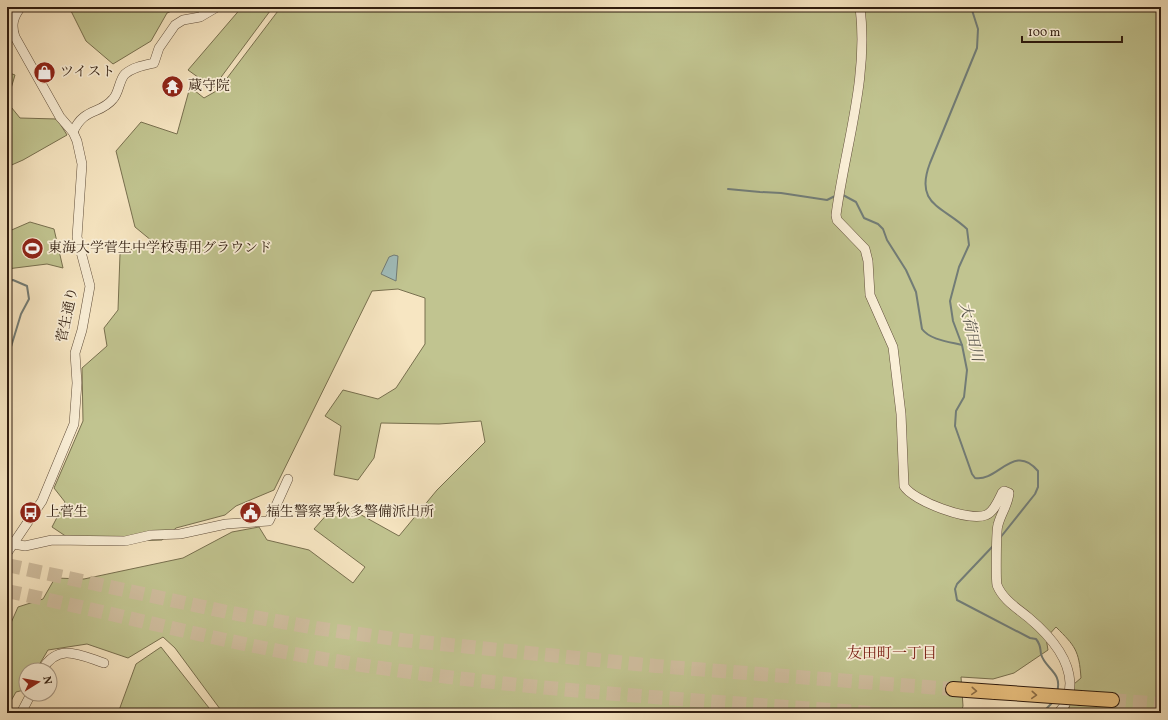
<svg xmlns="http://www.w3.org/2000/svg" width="1168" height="720" font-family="Vollkorn,'Noto Serif JP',serif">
<rect width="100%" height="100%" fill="#f7e6c2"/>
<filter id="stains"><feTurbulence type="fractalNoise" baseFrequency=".005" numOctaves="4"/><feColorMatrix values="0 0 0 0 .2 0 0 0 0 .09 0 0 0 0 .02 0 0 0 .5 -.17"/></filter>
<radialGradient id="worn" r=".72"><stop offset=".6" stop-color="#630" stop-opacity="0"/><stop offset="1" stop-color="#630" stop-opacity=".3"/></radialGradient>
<g fill="#c1c490" stroke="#78704f">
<path d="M69,7H181L167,13L151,41L113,64L86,41Z"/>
<path d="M242,7H273L213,88L188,70Z"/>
<path d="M281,7H1161V713H1068L1074,684L1081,678C1079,650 1075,646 1056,627L1046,638L1048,650L1014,673L993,679L961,677L963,706L961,713H223L175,648L163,637L128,658L87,644L48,650L36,670H26V687L24,690L16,692L7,708V632L18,607L43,599L55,578L84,579L183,558L232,532L259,527L267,540L309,550L353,583L365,567L314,529L338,502L399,536L437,490L485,442L481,421L439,424L381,423L374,458L358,480L334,475L341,426L325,416L343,390L378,399L396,388L425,344V298L398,289L372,291L274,490L236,506L225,515L176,528L162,540L76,543L52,527L65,502L54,488L83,421L82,368L107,346L104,328L118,310L120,254L152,241L135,227L116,151L141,122L177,134L190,87L204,98L218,90Z"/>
<path d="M7,72L15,75L7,102L20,118L57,119L67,135L23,160L7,167Z"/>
<path d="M30,222L54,229L63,268L47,264L7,269V232Z"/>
<path d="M161,647L213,713H118L136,664Z"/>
</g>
<path fill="#a0bdbb" stroke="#727c76" d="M394,255L398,256L396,281L381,274L389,257Z"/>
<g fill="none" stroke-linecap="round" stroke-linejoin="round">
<g stroke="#727c76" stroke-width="2">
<path d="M971,7L978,29L977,48L930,163C914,205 943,206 967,229L969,245L959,267L950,301L953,321L962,345L967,370L964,397L956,411L955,426L972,474L975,478C998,482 1014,442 1038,471V487L1035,494L1000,538"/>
<path d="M728,189L760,192L781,193L827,200L835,196"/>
<path d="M843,195L856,202L864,218L878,224L883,229L887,240L906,270L916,292L922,329C930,340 950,342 962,345"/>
<path d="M7,281L13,280L27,286L29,299L21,314L7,360"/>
<path d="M993,546L957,584L955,589L957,600L1030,638L1036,639C1041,645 1040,648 1041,654C1045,669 1063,672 1057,692"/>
<path d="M1042,713L1053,702"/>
</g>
<g stroke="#cfbd9e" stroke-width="14" stroke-dasharray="14 7" stroke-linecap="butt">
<path d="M7,565L232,613L316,628L402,640L656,666L953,689"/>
<path d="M7,591C109,612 209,639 312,657C496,689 684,699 870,713"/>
<path d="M1112,700L1161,704"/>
</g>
<defs>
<g id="minor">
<path d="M860,7C869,77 845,147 836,215L837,220L865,249L868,261L870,295L893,347L901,414L904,486C913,501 969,522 986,515C994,512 998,501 1002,493L1004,491L1009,493C1008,505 1001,513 998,525C996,530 996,581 997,585C1003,600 1017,608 1029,618C1048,634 1069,656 1070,683C1070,695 1067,705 1058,713"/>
<path d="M73,132C84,107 100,115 113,99C119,93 119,80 125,74C133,67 145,65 154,63L159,48L175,25L183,20L200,17L217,7"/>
<path d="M14,544L25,546L52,540L125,541L151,535L180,534L226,524L269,521L288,479"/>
<path d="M7,553L42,501L74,424L77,383L75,353L82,330L90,286L77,237L82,164L77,141L73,132L60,117L15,37C11,25 13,17 21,7"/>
<path d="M42,670C58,642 80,655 104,663"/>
<path d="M21,713L31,694"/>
</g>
<g id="highway">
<path d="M953,689L995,692"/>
<path d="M1081,698L1112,700"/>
</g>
</defs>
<use href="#minor" stroke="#604e3b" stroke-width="10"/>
<use href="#highway" stroke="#2e1b0e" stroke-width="16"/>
<use href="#minor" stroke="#faefd7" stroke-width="9"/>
<use href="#highway" stroke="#ecc381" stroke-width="14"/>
<defs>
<path id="highway-bridge" d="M995,692L1081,698"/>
</defs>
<use href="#highway-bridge" stroke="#2e1b0e" stroke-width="16" stroke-linecap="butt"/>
<use href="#highway-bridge" stroke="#ecc381" stroke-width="14"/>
</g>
<defs><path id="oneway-chevron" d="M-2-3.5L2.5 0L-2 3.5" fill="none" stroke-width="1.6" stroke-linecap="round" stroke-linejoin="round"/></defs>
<g stroke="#8d6f48">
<use href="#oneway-chevron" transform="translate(974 691) rotate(4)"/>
<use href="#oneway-chevron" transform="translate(1034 695) rotate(4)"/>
</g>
<defs>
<symbol id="shop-disc" viewBox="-11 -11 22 22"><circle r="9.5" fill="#8f2418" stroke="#faefd7"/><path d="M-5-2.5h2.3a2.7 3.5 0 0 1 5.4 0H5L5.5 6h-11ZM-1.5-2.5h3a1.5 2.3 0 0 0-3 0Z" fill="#fff"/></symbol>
<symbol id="temple-disc" viewBox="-11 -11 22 22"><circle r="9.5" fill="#8f2418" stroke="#faefd7"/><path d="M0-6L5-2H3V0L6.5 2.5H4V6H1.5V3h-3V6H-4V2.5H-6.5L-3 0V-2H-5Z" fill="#fff"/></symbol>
<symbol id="stadium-disc" viewBox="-11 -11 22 22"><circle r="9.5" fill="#8f2418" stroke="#faefd7"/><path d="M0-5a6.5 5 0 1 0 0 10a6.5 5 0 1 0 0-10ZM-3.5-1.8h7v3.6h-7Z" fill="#fff"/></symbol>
<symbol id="bus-disc" viewBox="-11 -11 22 22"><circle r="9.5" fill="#8f2418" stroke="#faefd7"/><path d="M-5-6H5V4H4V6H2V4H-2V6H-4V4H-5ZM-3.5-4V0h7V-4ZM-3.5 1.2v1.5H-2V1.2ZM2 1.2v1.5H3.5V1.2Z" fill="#fff"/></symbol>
<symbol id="civic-disc" viewBox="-11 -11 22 22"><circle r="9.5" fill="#8f2418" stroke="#faefd7"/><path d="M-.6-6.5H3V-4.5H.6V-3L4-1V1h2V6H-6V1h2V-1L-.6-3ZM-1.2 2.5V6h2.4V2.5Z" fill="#fff"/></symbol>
</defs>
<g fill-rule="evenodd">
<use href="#shop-disc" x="32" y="60" width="25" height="25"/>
<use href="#temple-disc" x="160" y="74" width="25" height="25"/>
<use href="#stadium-disc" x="20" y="236" width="25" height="25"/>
<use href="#bus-disc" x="18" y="500" width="25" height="25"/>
<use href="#civic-disc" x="238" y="500" width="25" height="25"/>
</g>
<g text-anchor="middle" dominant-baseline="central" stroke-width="3.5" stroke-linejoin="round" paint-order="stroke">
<g font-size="14" fill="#2e1b0e" stroke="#faefd7" text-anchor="start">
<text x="60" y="72">ツイスト</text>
<text x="188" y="86">蔵守院</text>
<text x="48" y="248">東海大学菅生中学校専用グラウンド</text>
<text x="46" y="512">上菅生</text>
<text x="266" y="512">福生警察署秋多警備派出所</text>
</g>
<g font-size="14" fill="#2e1b0e" stroke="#faefd7">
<text transform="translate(68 315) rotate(-78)">菅生通り</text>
</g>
<g font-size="15" font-style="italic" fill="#56544b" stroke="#faefd7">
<text transform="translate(970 332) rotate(77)">大荷田川</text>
</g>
<g font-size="15" fill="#7a1f14" stroke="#faefd7">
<text x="892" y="654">友田町一丁目</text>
</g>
</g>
<rect width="1168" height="720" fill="none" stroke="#f7e6c2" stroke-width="24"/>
<rect x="8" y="8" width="1152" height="704" fill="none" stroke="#2e1b0e" stroke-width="2"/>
<rect x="12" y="12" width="1144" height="696" fill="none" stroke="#2e1b0e"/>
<g transform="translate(38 682) rotate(79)"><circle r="19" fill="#faefd7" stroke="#a89a87"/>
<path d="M0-3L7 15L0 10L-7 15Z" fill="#8f2418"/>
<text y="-6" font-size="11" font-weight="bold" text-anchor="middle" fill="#2e1b0e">N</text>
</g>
<path d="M1022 36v6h100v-6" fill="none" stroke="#2e1b0e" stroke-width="2"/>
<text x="1028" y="36" font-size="12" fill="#2e1b0e" stroke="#faefd7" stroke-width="3" paint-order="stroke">100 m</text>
<rect width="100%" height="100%" filter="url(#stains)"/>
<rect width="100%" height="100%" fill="url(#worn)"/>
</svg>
